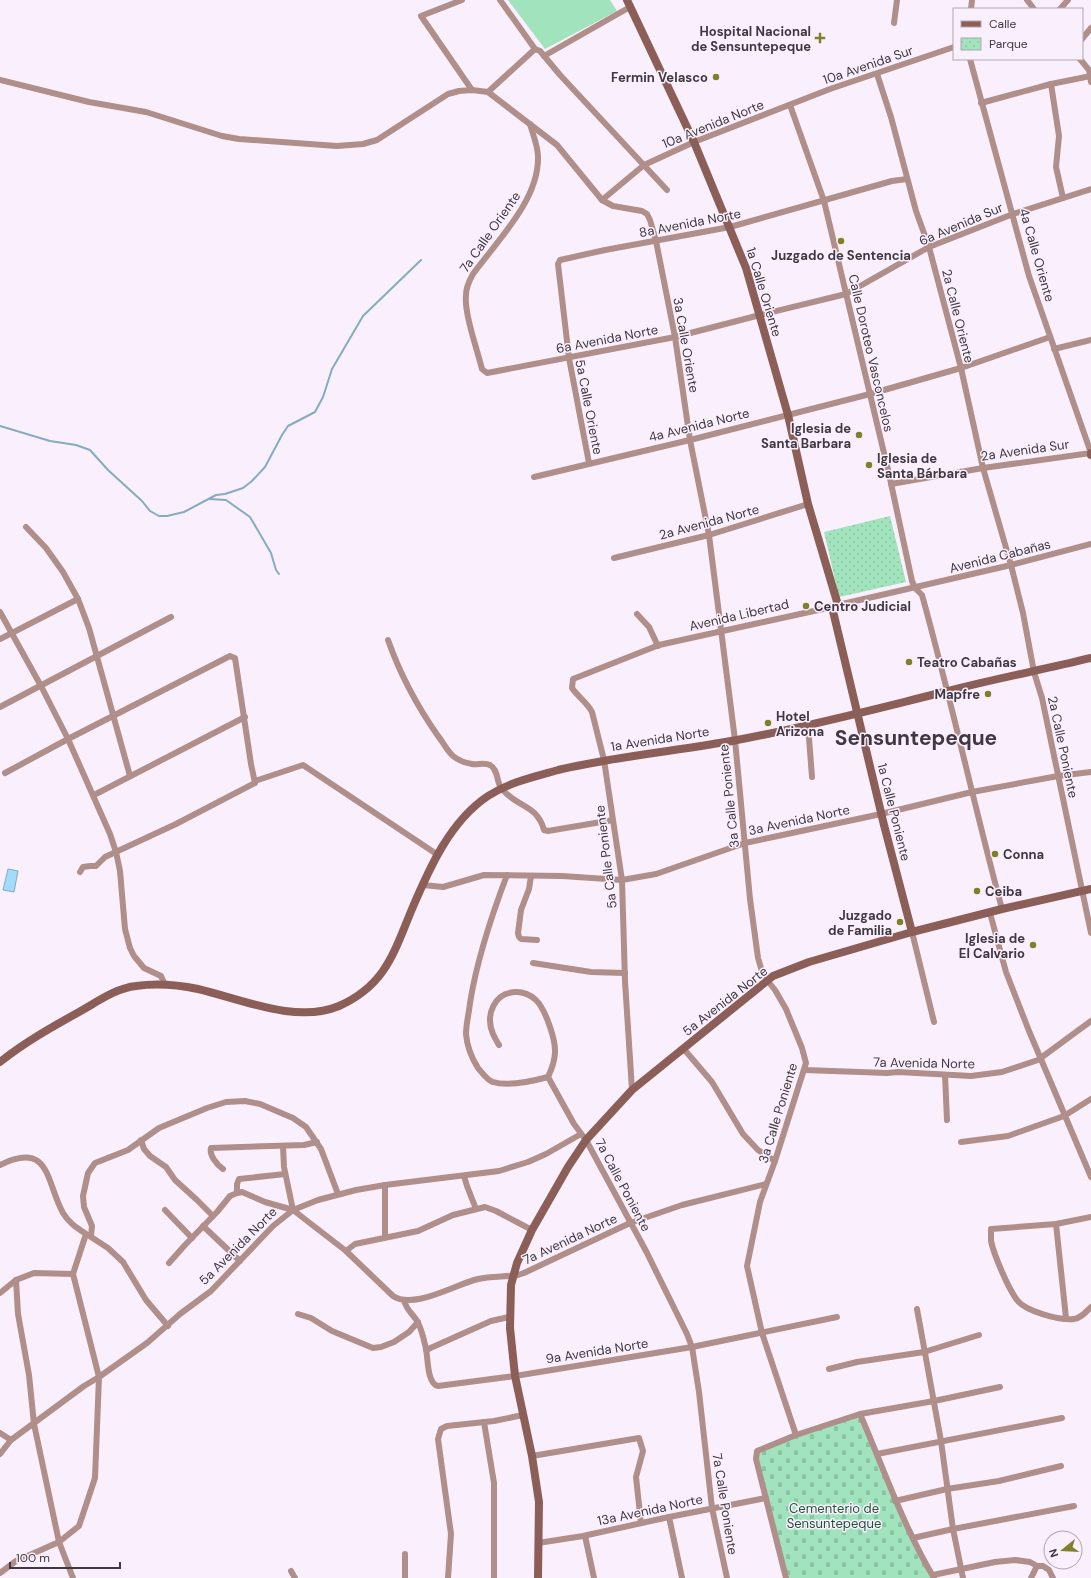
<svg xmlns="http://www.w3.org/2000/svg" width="1091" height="1578" font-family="'DM Sans',sans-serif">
<defs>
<pattern id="cemetery-stones" width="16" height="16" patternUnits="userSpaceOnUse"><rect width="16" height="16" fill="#a0e3bc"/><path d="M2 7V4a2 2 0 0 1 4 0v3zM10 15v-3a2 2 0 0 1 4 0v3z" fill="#8bc4a3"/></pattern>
<pattern id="park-dots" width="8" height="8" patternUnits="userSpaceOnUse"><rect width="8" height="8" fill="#a0e3bc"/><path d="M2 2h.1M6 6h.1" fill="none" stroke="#8bc4a3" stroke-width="1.8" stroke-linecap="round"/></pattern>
</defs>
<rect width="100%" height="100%" fill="#faf0fd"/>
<path fill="url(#cemetery-stones)" d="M859,1415L934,1578H788L757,1451Z"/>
<path fill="url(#park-dots)" d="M890,516L906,582L839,597L824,532Z"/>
<path fill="#a0e3bc" d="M508,0H610L617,11L545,49Z"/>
<path fill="#a1dcfa" stroke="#84abc2" d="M8,869L18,871L14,892L3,890Z"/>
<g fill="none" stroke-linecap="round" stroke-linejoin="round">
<g stroke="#84abc2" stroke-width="2">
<path d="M0,426L50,441L76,445L90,450L108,470L142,501L150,511L159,516H167L184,512L216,495L225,494L243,488L252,481L265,467L282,435L288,426L315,412L323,397L332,369L363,316L421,260"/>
<path d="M209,499L226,500L250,517L271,553L276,570L279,574"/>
</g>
<g stroke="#b08e8a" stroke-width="6">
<path d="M462,0L421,16L472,90"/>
<path d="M500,0L535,49L540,51L560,75L667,190"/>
<path d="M1027,0L1034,9"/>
<path d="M971,9L972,0"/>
<path d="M1060,9L1068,0"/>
<path d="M894,23L897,0"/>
<path d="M1082,39L1091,28"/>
<path d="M544,56L630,7"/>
<path d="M1080,59L1089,70L1091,82"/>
<path d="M877,74L891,117L916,211L929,247L961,368L983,468L1011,565L1023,613L1034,672L1042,698L1091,933"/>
<path d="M0,80L89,102L146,112L222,136L239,139L337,146L363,144L377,140L448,94L459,91L472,90L488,92L557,145L602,200L613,206L642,211L647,214L650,220L656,241L675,337L690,440L709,535L735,740L750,899L758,958L763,975L775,990L786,1009L802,1048L806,1063L775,1161L760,1202L747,1266L762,1333L796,1435"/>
<path d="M1051,84L1059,136L1056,167L1063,198"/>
<path d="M488,92L535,49"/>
<path d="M981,103L1051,84L1091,76"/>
<path d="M790,105L824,201L889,474L912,581L915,588L922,595C951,699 974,805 1002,909"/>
<path d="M530,124C533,135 538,146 538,157C539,200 497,241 473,274C469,281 466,287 466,295C464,313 477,349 482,369L487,373L675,337L760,315L846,294L929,247L1013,214L1091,189"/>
<path d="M602,200L644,165L694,142L830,89L954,47"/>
<path d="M1054,349L1091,340"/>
<path d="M589,463L569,358L558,264L560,260L605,250L730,227L892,181L907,179"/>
<path d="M534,477L690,440L870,394L961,368L1050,337"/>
<path d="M891,484L983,468L1091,453L1029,276L970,59"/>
<path d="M26,527L46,548L63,572L78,599L89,628L130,776"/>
<path d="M614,558L709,535L808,504"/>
<path d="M838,605L1011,565L1091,544"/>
<path d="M0,612L41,686L68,739L110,834L116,852L120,871L125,929L130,948L134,956L144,968L161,976L165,985"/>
<path d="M637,614L649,627L658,646"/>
<path d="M0,639L78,599"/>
<path d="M388,640C400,674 417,706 438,736C443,742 447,751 453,756C458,760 465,763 472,764C478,765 484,762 490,765C499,770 496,783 502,789C516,807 537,804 544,830L548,831L613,820"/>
<path d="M0,707L171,617"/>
<path d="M808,725L812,777"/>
<path d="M5,773L68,739L230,656L235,658L251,764L255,783L176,824L105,857L96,866H90L83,867L80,872"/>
<path d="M255,781L303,765L438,855"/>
<path d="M94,795L245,717"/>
<path d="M507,875C491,917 477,959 470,1003C469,1013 466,1024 466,1034C467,1046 471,1057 478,1068C482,1073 488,1081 493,1082C508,1087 533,1081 548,1077L574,1124L586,1140L646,1251L687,1334L692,1347L699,1392L712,1508L727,1578"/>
<path d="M531,876L529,889L521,910L518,933L519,937L521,939L537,940"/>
<path d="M423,885L443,887L484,875L562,876L622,880L656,874L745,843L881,814L972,792L1058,776L1091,772"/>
<path d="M990,913L1006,972L1029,1031L1091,1177"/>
<path d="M912,932L934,1022"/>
<path d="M533,963L591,972L625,973"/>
<path d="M499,1045C497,1042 495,1038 493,1034C485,1015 494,992 517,992C523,992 531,995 536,1000C543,1007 547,1018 550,1027C557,1047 557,1058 548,1077"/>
<path d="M683,1048L712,1082L743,1134L758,1150L775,1161"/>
<path d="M805,1070L887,1073L898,1072L971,1076L1002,1072L1038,1060L1091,1021"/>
<path d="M945,1075L947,1120"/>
<path d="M632,1090L625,981L622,880L604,760L592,712C587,702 578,697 572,688L573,679L659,645L832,607"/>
<path d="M141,1140L144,1149L150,1156L166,1167L175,1180L197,1200L213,1216"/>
<path d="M961,1142L1008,1136L1064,1116L1091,1099"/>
<path d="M283,1146L284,1167L293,1210"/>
<path d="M0,1165C51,1140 46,1183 63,1213C69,1223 77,1228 86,1234L73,1274L34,1273L16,1280L0,1293"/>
<path d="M223,1169C217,1165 209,1155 211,1148L304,1145L317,1142"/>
<path d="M464,1176L467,1186L476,1209"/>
<path d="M385,1185V1237"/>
<path d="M237,1193V1184L239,1179L285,1174"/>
<path d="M165,1210L192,1238"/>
<path d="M1091,1217L1056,1224L991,1229C991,1233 991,1237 991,1241C994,1255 1008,1288 1017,1300C1025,1311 1060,1321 1074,1319C1081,1318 1086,1312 1091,1307"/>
<path d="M1056,1224L1066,1318"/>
<path d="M203,1226L240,1261"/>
<path d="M88,1235L108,1248L123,1262L146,1300L168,1326"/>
<path d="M91,1236L92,1226L84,1207L83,1196L88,1173L95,1163L128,1150L159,1128L207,1108L226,1102L245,1101L260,1104L293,1118L306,1127L321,1149L338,1194"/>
<path d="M346,1251L355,1244L418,1231L453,1215L485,1207L496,1211L532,1230"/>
<path d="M169,1263L185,1245L217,1212L230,1196L237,1193L242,1192L265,1202L293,1210L346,1251L393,1296C414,1310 456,1284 478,1279C491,1276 505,1277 518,1275L524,1273L630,1223L682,1205L766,1184"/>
<path d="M16,1280L18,1314L29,1375L34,1424L59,1542L73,1578"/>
<path d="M404,1300C406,1310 413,1314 417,1321C422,1329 424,1340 426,1349C428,1358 427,1384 438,1386L515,1376L692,1347L837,1317"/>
<path d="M917,1309L941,1441L953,1529L963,1578"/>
<path d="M298,1314L311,1318L332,1331L373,1348L381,1347L394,1342L409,1332L418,1322"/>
<path d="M426,1350L491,1321L509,1317"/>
<path d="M829,1369L857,1362L924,1352L979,1335"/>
<path d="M860,1414C884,1469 903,1526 934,1578"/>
<path d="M484,1422L494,1483V1578"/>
<path d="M0,1433L11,1440"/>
<path d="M0,1454L11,1440L84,1386L99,1377L147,1343L180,1314L211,1291L273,1226L293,1210L318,1200L356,1190L385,1185L499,1171L528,1162L546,1154L581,1134"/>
<path d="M877,1454L1062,1418"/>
<path d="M532,1456L639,1438L643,1451L636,1477L641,1523"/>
<path d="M895,1501L947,1489L999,1481L1061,1466"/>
<path d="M669,1517L682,1578"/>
<path d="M585,1536L594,1578"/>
<path d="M913,1538L953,1529L1074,1506"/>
<path d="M538,1543L583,1536L669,1517L766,1498"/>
<path d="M291,1571L295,1578"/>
<path d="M0,1573L16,1561L59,1542L79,1526L95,1478L99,1377L73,1274"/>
<path d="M933,1575L995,1562L1015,1560L1030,1562L1037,1566H1043L1049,1570L1053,1578"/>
<path d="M405,1578V1554"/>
<path d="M448,1578L451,1534L438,1439L441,1429L447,1426L494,1421L523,1415"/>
<path d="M786,1578L756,1459L757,1451L796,1435L860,1414L934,1401L1000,1387"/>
<path d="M1031,1578L1037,1566"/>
</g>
<g stroke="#8c5e58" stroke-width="8">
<path d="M627,0L694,142L746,268L788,415L808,504L838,605L832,607L884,825L912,932"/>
<path d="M1091,453V455"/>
<path d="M0,1062C25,1042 52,1027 79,1012C97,1002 116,988 136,986C156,983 179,985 198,989C241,999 296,1024 339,1006C386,985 394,952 412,909C429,869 450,821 488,796C510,782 533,777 558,770C617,756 677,751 737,740C807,727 875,709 944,692C993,679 1042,670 1091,658"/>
<path d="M538,1578L539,1502L532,1456L515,1376L510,1328L511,1285L517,1263L532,1230L568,1167L586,1140L632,1090L773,976L809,962L912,932L1002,909L1091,889"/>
</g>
</g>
<g fill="#7f8029" stroke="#faf0fd" stroke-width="1.5">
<path d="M818 32h4v4h4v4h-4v4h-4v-4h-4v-4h4z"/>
<circle cx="716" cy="77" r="4"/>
<circle cx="841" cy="241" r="4"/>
<circle cx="859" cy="435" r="4"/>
<circle cx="869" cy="465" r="4"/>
<circle cx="806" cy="606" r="4"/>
<circle cx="909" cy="662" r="4"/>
<circle cx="988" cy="694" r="4"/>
<circle cx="768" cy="723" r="4"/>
<circle cx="995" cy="854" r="4"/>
<circle cx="977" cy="891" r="4"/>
<circle cx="900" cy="922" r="4"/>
<circle cx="1033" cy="945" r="4"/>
</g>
<g text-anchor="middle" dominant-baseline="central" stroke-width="3" stroke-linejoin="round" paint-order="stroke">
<g font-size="13" font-weight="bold" fill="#3f3840" stroke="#faf0fd" text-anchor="end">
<text x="811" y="31">Hospital Nacional<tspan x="811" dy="15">de Sensuntepeque</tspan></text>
<text x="708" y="77">Fermin Velasco</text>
<text x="841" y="255" text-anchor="middle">Juzgado de Sentencia</text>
<text x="851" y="428">Iglesia de<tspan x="851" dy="15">Santa Barbara</tspan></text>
<text x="877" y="458" text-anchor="start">Iglesia de<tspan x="877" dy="15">Santa Bárbara</tspan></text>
<text x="814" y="606" text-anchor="start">Centro Judicial</text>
<text x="917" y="662" text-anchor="start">Teatro Cabañas</text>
<text x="980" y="694">Mapfre</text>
<text x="776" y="716" text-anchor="start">Hotel<tspan x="776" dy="15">Arizona</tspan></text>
<text x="1003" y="854" text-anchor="start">Conna</text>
<text x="985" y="891" text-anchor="start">Ceiba</text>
<text x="892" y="915">Juzgado<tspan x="892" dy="15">de Familia</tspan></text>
<text x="1025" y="938">Iglesia de<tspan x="1025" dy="15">El Calvario</tspan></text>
</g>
<g font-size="13" fill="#3f3840" stroke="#faf0fd">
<text transform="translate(868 65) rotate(-19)">10a Avenida Sur</text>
<text transform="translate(713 124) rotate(-22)">10a Avenida Norte</text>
<text transform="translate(690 223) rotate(-11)">8a Avenida Norte</text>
<text transform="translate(961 224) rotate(-23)">6a Avenida Sur</text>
<text transform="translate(490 232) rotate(-55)">7a Calle Oriente</text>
<text transform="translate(1037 255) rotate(74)">4a Calle Oriente</text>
<text transform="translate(764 292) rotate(73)">1a Calle Oriente</text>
<text transform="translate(958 316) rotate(76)">2a Calle Oriente</text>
<text transform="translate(607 339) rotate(-11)">6a Avenida Norte</text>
<text transform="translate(686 345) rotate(80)">3a Calle Oriente</text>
<text transform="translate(871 353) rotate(77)">Calle Doroteo Vasconcelos</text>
<text transform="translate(589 407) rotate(79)">5a Calle Oriente</text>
<text transform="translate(699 425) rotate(-14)">4a Avenida Norte</text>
<text transform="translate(1025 450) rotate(-8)">2a Avenida Sur</text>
<text transform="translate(709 522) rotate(-15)">2a Avenida Norte</text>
<text transform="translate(1000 556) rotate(-14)">Avenida Cabañas</text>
<text transform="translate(739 615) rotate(-13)">Avenida Libertad</text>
<text transform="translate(660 739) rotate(-9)">1a Avenida Norte</text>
<text transform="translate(1063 747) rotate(78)">2a Calle Poniente</text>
<text transform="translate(729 796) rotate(-96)">3a Calle Poniente</text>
<text transform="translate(894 812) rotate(76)">1a Calle Poniente</text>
<text transform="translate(799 820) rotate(-12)">3a Avenida Norte</text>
<text transform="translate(606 857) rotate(-97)">5a Calle Poniente</text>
<text transform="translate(725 1001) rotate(-38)">5a Avenida Norte</text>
<text transform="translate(924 1063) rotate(1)">7a Avenida Norte</text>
<text transform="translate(778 1113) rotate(-73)">3a Calle Poniente</text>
<text transform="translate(623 1185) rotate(62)">7a Calle Poniente</text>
<text transform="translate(570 1239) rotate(-25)">7a Avenida Norte</text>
<text transform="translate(238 1246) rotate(-45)">5a Avenida Norte</text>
<text transform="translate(597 1351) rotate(-9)">9a Avenida Norte</text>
<text transform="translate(725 1504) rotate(81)">7a Calle Poniente</text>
<text transform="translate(650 1510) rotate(-12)">13a Avenida Norte</text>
</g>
<g font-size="13" fill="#1f543a" stroke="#faf0fd">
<text x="834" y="1508">Cementerio de<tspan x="834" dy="15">Sensuntepeque</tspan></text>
</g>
<g font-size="21" font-weight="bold" fill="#3f3840" stroke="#faf0fd">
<text x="916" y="738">Sensuntepeque</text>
</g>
</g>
<rect x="953" y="8" width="130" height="52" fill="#faf0fd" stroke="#afa6b1"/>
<rect x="961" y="21" width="20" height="6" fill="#8c5e58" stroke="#afa6b1"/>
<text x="989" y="28" font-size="12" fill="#3f3840">Calle</text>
<rect x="961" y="38" width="20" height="12" fill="url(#park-dots)" stroke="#afa6b1"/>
<text x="989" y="48" font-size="12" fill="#3f3840">Parque</text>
<g transform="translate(1063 1550) rotate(252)"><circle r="19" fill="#faf0fd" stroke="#afa6b1"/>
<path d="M0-3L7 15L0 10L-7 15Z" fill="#7f8029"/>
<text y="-6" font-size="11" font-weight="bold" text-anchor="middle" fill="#3f3840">N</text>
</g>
<path d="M10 1562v6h110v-6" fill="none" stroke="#3f3840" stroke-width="2"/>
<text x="16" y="1562" font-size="12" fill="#3f3840" stroke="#faf0fd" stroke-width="3" paint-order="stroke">100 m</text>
</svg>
